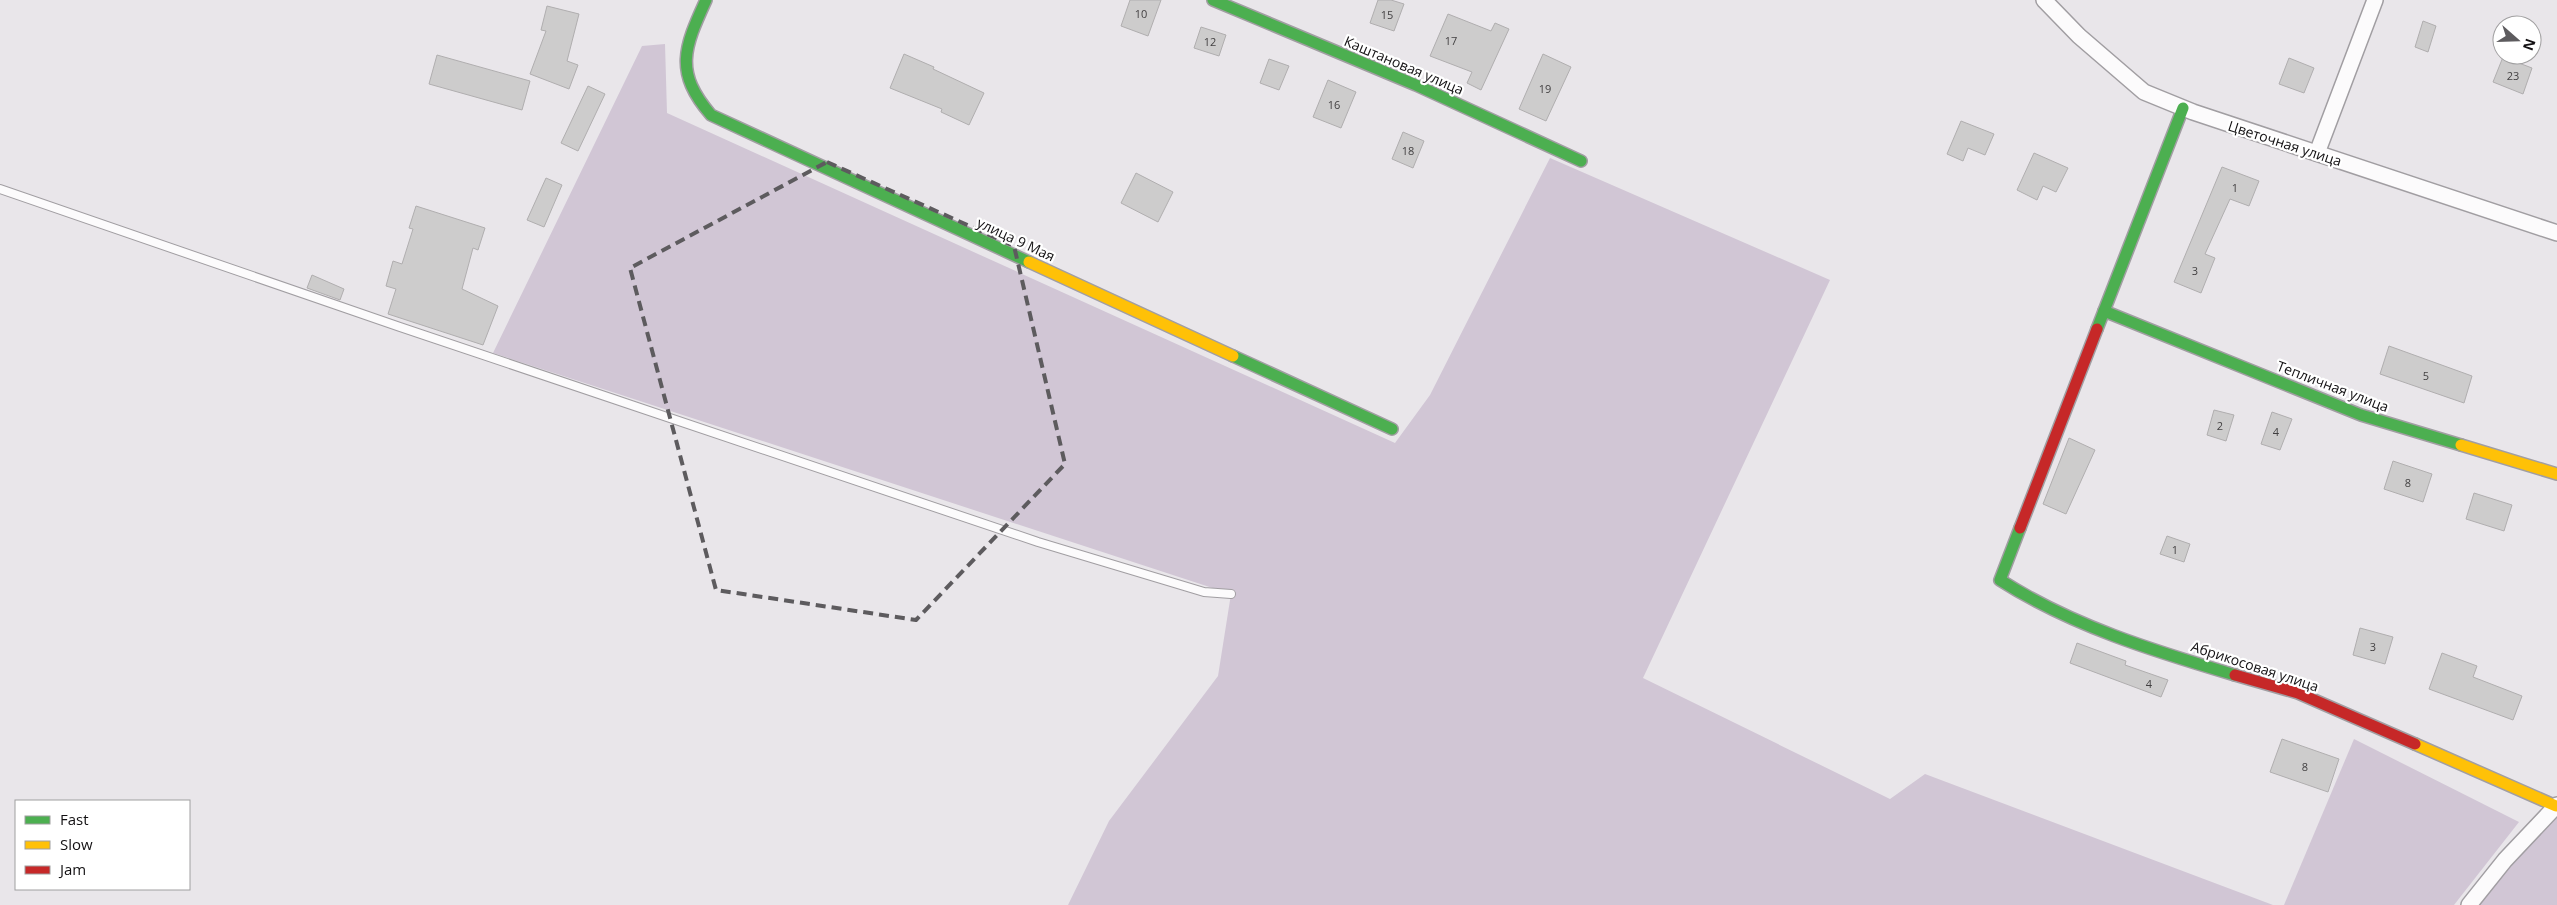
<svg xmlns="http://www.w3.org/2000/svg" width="2557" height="905" font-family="'Open Sans',sans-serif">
<rect width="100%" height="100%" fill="#e9e6ea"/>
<g fill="#d1c6d5">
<path d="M665,44L667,113L1395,443L1430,395L1550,158L1830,280L1643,678L1890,799L1925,774L2273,905H1068L1109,821L1218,676L1231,594L493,353L642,46Z"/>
<path d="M2354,739L2519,822L2454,905H2284Z"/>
<path d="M2557,817V905H2476L2511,864Z"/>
</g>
<g fill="#cdcccc" stroke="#b0aeaf">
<path d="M1130,0H1161L1148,36L1121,26Z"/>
<path d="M1378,0H1391L1404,4L1394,31L1370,23Z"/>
<path d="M547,6L579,14L567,61L578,65L569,89L530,74L546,31L541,30Z"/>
<path d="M1448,14L1491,31L1495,23L1509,29L1481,90L1467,83L1472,72L1430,56Z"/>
<path d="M2423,21L2436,26L2428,52L2415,47Z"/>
<path d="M1201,27L1226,35L1219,56L1194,48Z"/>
<path d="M904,54L934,67L933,69L984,93L969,125L941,112L942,109L890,88Z"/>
<path d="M1543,54L1571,67L1546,121L1519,109Z"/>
<path d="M437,55L530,81L522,110L429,84Z"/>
<path d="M2503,57L2532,68L2523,94L2493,82Z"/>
<path d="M2289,58L2314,68L2304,93L2279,84Z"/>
<path d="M1269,59L1289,66L1279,90L1260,83Z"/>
<path d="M1328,80L1356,92L1341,128L1313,117Z"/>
<path d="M588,86L605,94L578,151L561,143Z"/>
<path d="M1961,121L1994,134L1985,155L1968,148L1963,161L1947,154Z"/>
<path d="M1403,132L1424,141L1413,168L1392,159Z"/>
<path d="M2034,153L2068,168L2056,192L2043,186L2037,200L2017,190Z"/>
<path d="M2222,167L2259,181L2249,206L2230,199L2205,254L2215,258L2201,293L2174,282Z"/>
<path d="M1136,173L1173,192L1158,222L1121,203Z"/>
<path d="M546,178L562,185L544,227L527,220Z"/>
<path d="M416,206L485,228L478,250L473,248L462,289L498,306L483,345L388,314L396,289L386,286L393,261L402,264L413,229L409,228Z"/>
<path d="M312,275L344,289L340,300L307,288Z"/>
<path d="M2389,346L2472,376L2464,403L2380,374Z"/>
<path d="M2214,410L2234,415L2226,441L2207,435Z"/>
<path d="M2272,412L2292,419L2280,450L2261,444Z"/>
<path d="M2069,438L2095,450L2066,514L2043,504Z"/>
<path d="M2393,461L2432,474L2423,502L2384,489Z"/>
<path d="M2474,493L2512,505L2504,531L2466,519Z"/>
<path d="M2167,536L2190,544L2184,562L2160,554Z"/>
<path d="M2360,628L2393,637L2385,664L2353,655Z"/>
<path d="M2077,643L2126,661L2125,665L2168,680L2161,697L2070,663Z"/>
<path d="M2442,653L2477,666L2473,677L2522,696L2513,720L2429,689Z"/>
<path d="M2282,739L2339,759L2328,792L2270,772Z"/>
</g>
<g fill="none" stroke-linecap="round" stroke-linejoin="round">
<defs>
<path id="lane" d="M0,189L400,327L1038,542L1204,592L1231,594"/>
<g id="street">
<path d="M2044,0L2079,36L2144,92L2193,112L2557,233"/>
<path d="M2317,153L2375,0"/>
<path d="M2469,905L2505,860L2557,805"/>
</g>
<g id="fast">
<path d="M706,0C684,48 674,72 711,115L1029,262"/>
<path d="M1213,0L1416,85L1581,161"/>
<path d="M2104,311L2361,415L2461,445"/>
<path d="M2097,329L2183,108"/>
<path d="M1233,356L1392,429"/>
<path d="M2020,528L2000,580C2072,626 2154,651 2235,675"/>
</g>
<g id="slow">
<path d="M1029,262L1233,356"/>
<path d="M2461,445L2557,474"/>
<path d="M2415,744L2556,806"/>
</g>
<g id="jam">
<path d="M2020,528L2097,329"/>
<path d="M2235,675L2298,693L2415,744"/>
</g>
</defs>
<use href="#lane" stroke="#a19ea2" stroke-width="10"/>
<use href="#street" stroke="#a19ea2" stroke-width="18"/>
<use href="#fast" stroke="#a19ea2" stroke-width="14"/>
<use href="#slow" stroke="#a19ea2" stroke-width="14"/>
<use href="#jam" stroke="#a19ea2" stroke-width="14"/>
<use href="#lane" stroke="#fcfbfc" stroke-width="8"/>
<use href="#street" stroke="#fcfbfc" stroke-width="15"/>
<use href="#fast" stroke="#4caf50" stroke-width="11"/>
<use href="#slow" stroke="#ffc107" stroke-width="11"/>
<use href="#jam" stroke="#c62828" stroke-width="11"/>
</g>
<path fill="none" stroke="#5d5b5e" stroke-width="4" stroke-dasharray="10 6" stroke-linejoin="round" d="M827,162L1014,246L1065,464L916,620L716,590L630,268Z"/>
<g text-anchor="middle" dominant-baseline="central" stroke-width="4.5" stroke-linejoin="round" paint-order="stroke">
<g font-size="11" fill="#413f40">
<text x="1141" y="13">10</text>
<text x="1387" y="14">15</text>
<text x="1451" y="40">17</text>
<text x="1210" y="41">12</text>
<text x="2513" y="75">23</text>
<text x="1545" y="88">19</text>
<text x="1334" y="104">16</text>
<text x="1408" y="150">18</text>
<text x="2235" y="187">1</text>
<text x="2195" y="270">3</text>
<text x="2426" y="375">5</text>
<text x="2220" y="425">2</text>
<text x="2276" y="431">4</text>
<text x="2408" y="482">8</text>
<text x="2175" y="549">1</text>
<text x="2373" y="646">3</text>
<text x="2149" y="683">4</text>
<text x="2305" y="766">8</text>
</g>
<g font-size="14" fill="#121012" stroke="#fff">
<text transform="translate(1404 65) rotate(23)">Каштановая улица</text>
<text transform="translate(2285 143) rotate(18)">Цветочная улица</text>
<text transform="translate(1016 239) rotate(25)">улица 9 Мая</text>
<text transform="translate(2333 386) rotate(21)">Тепличная улица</text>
<text transform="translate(2255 666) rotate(18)">Абрикосовая улица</text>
</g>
</g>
<rect x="15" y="800" width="175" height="90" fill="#ffffff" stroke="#a09fa0"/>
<rect x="25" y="816" width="25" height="8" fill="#4caf50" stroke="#a09fa0"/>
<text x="60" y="825" font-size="15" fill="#121012">Fast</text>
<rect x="25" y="841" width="25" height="8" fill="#ffc107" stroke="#a09fa0"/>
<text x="60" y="850" font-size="15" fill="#121012">Slow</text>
<rect x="25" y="866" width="25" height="8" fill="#c62828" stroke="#a09fa0"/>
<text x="60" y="875" font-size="15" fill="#121012">Jam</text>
<g transform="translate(2517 40) rotate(110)"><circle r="24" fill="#ffffff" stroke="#a09fa0"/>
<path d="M0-4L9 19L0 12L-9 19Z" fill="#5d5b5e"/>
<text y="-8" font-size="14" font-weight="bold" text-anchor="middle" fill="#121012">N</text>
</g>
</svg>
